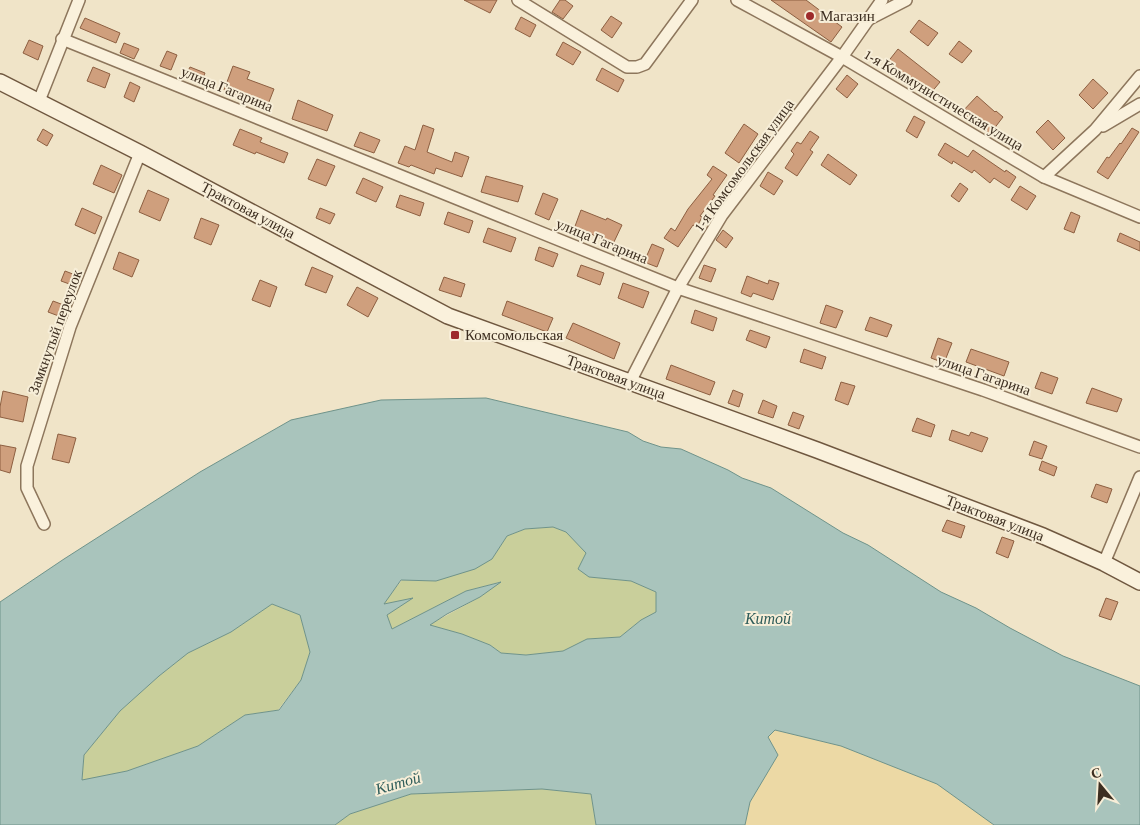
<svg xmlns="http://www.w3.org/2000/svg" width="1140" height="825" font-family="'Crimson Pro',serif">
<rect width="100%" height="100%" fill="#f0e4c8"/>
<g fill="#c9cf9b">
<path d="M553,527L566,532L587,553L589,577L631,581L656,592V612L641,620L620,637L588,639L563,651L526,655L501,653L490,645L462,634L429,625L480,597L500,582L466,591L392,629L387,615L411,599L383,604L402,580L436,581L450,576L492,559L507,536L525,529Z"/>
<path d="M272,604L300,615L310,652L301,680L278,710L245,715L198,746L127,771L82,781L84,755L120,711L159,676L188,653L231,632Z"/>
<path d="M542,789L591,794L596,825H335L350,814L411,794Z"/>
</g>
<path fill="#ecd9a5" d="M775,730L841,746L937,784L994,825H745L750,802L778,755L768,737Z"/>
<path fill="#a9c4bc" stroke="#6f938a" fill-rule="evenodd" d="M486,398L628,432L643,441L661,447L681,449L728,470L742,478L771,488L843,533L868,545L941,592L976,608L1010,628L1063,656L1140,686V825H994L937,784L841,746L775,730L768,737L778,755L750,802L745,825H596L591,794L542,789L411,794L350,814L335,825H0V602L64,559L200,472L291,420L381,400ZM553,527L566,532L586,553L578,569L589,577L631,581L656,592V612L641,620L620,637L587,639L563,651L526,655L501,653L490,645L462,634L430,625L447,614L480,597L501,582L466,591L392,629L387,615L413,598L384,604L401,580L436,581L475,569L492,559L507,536L525,529ZM272,604L300,615L310,652L301,680L279,710L245,715L198,746L127,771L82,780L84,755L120,711L159,676L188,653L231,632Z"/>
<g fill="#cf9f7d" stroke="#8d5f41">
<path d="M464,0H497L490,13Z"/>
<path d="M560,0H565L573,6L563,19L552,12Z"/>
<path d="M771,0H806L842,27L831,42Z"/>
<path d="M611,16L622,23L612,38L601,30Z"/>
<path d="M521,17L536,25L530,37L515,29Z"/>
<path d="M85,18L120,33L116,43L80,28Z"/>
<path d="M919,20L938,33L928,46L910,32Z"/>
<path d="M29,40L43,46L38,60L23,53Z"/>
<path d="M959,41L972,51L962,63L949,54Z"/>
<path d="M563,42L581,52L573,65L556,55Z"/>
<path d="M124,43L139,49L134,59L120,53Z"/>
<path d="M898,49L940,82L930,94L887,63Z"/>
<path d="M167,51L177,55L171,70L160,66Z"/>
<path d="M233,66L250,72L247,79L274,89L267,107L224,90Z"/>
<path d="M93,67L110,74L105,88L87,81Z"/>
<path d="M190,67L205,73L201,83L185,77Z"/>
<path d="M602,68L624,80L618,92L596,80Z"/>
<path d="M847,75L858,84L847,98L836,89Z"/>
<path d="M1093,79L1108,93L1093,109L1079,95Z"/>
<path d="M130,82L140,87L134,102L124,97Z"/>
<path d="M977,96L995,112L996,111L1003,117L990,134L962,112Z"/>
<path d="M298,100L333,115L327,131L292,119Z"/>
<path d="M914,116L925,122L917,138L906,131Z"/>
<path d="M1048,120L1065,138L1053,150L1036,132Z"/>
<path d="M744,124L758,134L739,163L725,153Z"/>
<path d="M423,125L434,129L427,152L452,162L455,152L469,157L462,177L436,168L434,174L411,165L409,167L398,163L405,146L415,150Z"/>
<path d="M1132,128L1139,132L1108,179L1097,172L1107,157L1109,158L1120,143L1121,144Z"/>
<path d="M43,129L53,135L47,146L37,140Z"/>
<path d="M240,129L262,138L260,142L288,153L284,163L256,152L255,154L233,145Z"/>
<path d="M810,131L819,137L810,150L813,152L797,176L785,168L794,154L791,151L797,142L801,144Z"/>
<path d="M360,132L380,140L374,153L354,146Z"/>
<path d="M945,143L968,157L973,150L1005,172L1006,170L1016,177L1009,188L994,178L990,183L974,170L972,173L953,161L952,164L938,155Z"/>
<path d="M828,154L857,175L850,185L821,165Z"/>
<path d="M317,159L335,166L326,186L308,179Z"/>
<path d="M101,165L122,175L114,193L93,184Z"/>
<path d="M713,166L727,175L713,195L715,196L700,216L702,217L697,227L693,225L678,247L664,238L671,228L675,231L688,209L712,179L707,175Z"/>
<path d="M768,172L783,181L774,195L760,186Z"/>
<path d="M486,176L523,186L518,202L481,192Z"/>
<path d="M363,178L383,187L376,202L356,193Z"/>
<path d="M960,183L968,189L959,202L951,196Z"/>
<path d="M1020,186L1036,196L1027,210L1011,200Z"/>
<path d="M148,190L169,199L160,221L139,212Z"/>
<path d="M543,193L558,199L549,220L535,214Z"/>
<path d="M400,195L424,203L420,216L396,207Z"/>
<path d="M82,208L102,217L95,234L75,225Z"/>
<path d="M320,208L335,214L330,224L316,218Z"/>
<path d="M581,210L606,220L607,218L622,225L613,244L587,232L574,229Z"/>
<path d="M448,212L473,221L469,233L444,224Z"/>
<path d="M1071,212L1080,216L1074,233L1064,229Z"/>
<path d="M201,218L219,225L211,245L194,238Z"/>
<path d="M488,228L516,238L511,252L483,242Z"/>
<path d="M723,230L733,238L726,248L716,240Z"/>
<path d="M1120,233L1140,242V251L1117,241Z"/>
<path d="M652,244L664,249L657,267L644,262Z"/>
<path d="M539,247L558,254L553,267L535,260Z"/>
<path d="M119,252L139,260L132,277L113,269Z"/>
<path d="M581,265L604,273L600,285L577,276Z"/>
<path d="M704,265L716,269L711,282L699,278Z"/>
<path d="M312,267L333,276L326,293L305,285Z"/>
<path d="M65,271L78,276L75,286L61,281Z"/>
<path d="M747,276L768,284L769,280L779,283L773,300L753,293L751,297L741,293Z"/>
<path d="M444,277L465,284L461,297L439,290Z"/>
<path d="M260,280L277,287L270,307L252,300Z"/>
<path d="M623,283L649,292L643,308L618,298Z"/>
<path d="M357,287L378,298L368,317L347,305Z"/>
<path d="M53,301L69,307L64,318L48,312Z"/>
<path d="M507,301L553,318L547,332L502,315Z"/>
<path d="M826,305L843,311L836,328L820,323Z"/>
<path d="M695,310L717,318L713,331L691,323Z"/>
<path d="M870,317L892,325L887,337L865,330Z"/>
<path d="M573,323L620,343L614,359L566,338Z"/>
<path d="M750,330L770,337L766,348L746,340Z"/>
<path d="M938,338L952,343L944,363L931,358Z"/>
<path d="M804,349L826,357L822,369L800,362Z"/>
<path d="M971,349L1009,362L1004,376L966,362Z"/>
<path d="M671,365L715,382L710,395L666,379Z"/>
<path d="M1041,372L1058,378L1052,394L1035,388Z"/>
<path d="M841,382L855,386L848,405L835,400Z"/>
<path d="M1092,388L1122,399L1117,412L1086,403Z"/>
<path d="M733,390L743,394L739,407L728,403Z"/>
<path d="M3,391L28,397L23,422L0,417V407Z"/>
<path d="M763,400L777,406L773,418L758,413Z"/>
<path d="M793,412L804,416L799,429L788,425Z"/>
<path d="M917,418L935,425L931,437L912,431Z"/>
<path d="M952,430L969,436L971,432L988,438L982,452L949,440Z"/>
<path d="M58,434L76,438L69,463L52,459Z"/>
<path d="M1034,441L1047,446L1042,459L1029,455Z"/>
<path d="M0,445L16,448L10,473L0,470Z"/>
<path d="M1042,461L1057,467L1054,476L1039,470Z"/>
<path d="M1096,484L1112,489L1107,503L1091,497Z"/>
<path d="M947,520L965,526L961,538L942,531Z"/>
<path d="M1002,537L1014,541L1008,558L996,553Z"/>
<path d="M1106,598L1118,602L1111,620L1099,616Z"/>
</g>
<g fill="none" stroke-linecap="round" stroke-linejoin="round">
<defs>
<g id="street">
<path d="M518,0L627,67H637L645,64L692,0"/>
<path d="M737,0L842,57L1044,177L1140,217"/>
<path d="M869,19L906,0"/>
<path d="M62,39L678,288L983,390L1140,447"/>
<path d="M39,101L79,0"/>
<path d="M1103,126L1140,104"/>
<path d="M1044,177L1095,130L1140,76"/>
<path d="M630,382L678,288L722,215L842,57L882,0"/>
<path d="M44,524L27,488V466L70,327L140,153"/>
<path d="M1104,563L1140,477"/>
</g>
<path id="secondary" d="M0,82L140,153L448,316L817,450L1043,536L1104,563L1140,582"/>
</defs>
<use href="#street" stroke="#8d765c" stroke-width="14"/>
<use href="#secondary" stroke="#6f573f" stroke-width="18"/>
<use href="#street" stroke="#faf1dc" stroke-width="11"/>
<use href="#secondary" stroke="#faf1dc" stroke-width="15"/>
</g>
<g fill="#9e2a2b" stroke="#f7eed8" stroke-width="2">
<circle cx="810" cy="16" r="5"/>
<rect x="450" y="330" width="10" height="10" rx="2.5"/>
</g>
<g text-anchor="middle" dominant-baseline="central" stroke-width="4" stroke-linejoin="round" paint-order="stroke">
<g font-size="15" fill="#3d2e20" stroke="#f7eed8" text-anchor="start">
<text x="820" y="16">Магазин</text>
<text x="465" y="335">Комсомольская</text>
</g>
<g font-size="15" fill="#3d2e20" stroke="#f7eed8">
<text transform="translate(227 89) rotate(22)">улица Гагарина</text>
<text transform="translate(944 100) rotate(31)">1-я Коммунистическая улица</text>
<text transform="translate(744 165) rotate(-54)">1-я Комсомольская улица</text>
<text transform="translate(248 210) rotate(28)">Трактовая улица</text>
<text transform="translate(602 241) rotate(22)">улица Гагарина</text>
<text transform="translate(55 332) rotate(-70)">Замкнутый переулок</text>
<text transform="translate(984 375) rotate(19)">улица Гагарина</text>
<text transform="translate(616 377) rotate(20)">Трактовая улица</text>
<text transform="translate(995 518) rotate(21)">Трактовая улица</text>
</g>
<g font-size="16" font-style="italic" fill="#2f5d5a" stroke="#f7eed8">
<text x="768" y="618">Китой</text>
<text transform="translate(398 783) rotate(-16)">Китой</text>
</g>
</g>
<g transform="translate(1100 785) rotate(342)" stroke="#f7eed8" stroke-width="4" paint-order="stroke">
<path d="M0-4L9 19L0 12L-9 19Z" fill="#3d2e20"/>
<text y="-8" font-size="14" font-weight="bold" text-anchor="middle" fill="#3d2e20">С</text>
</g>
</svg>
